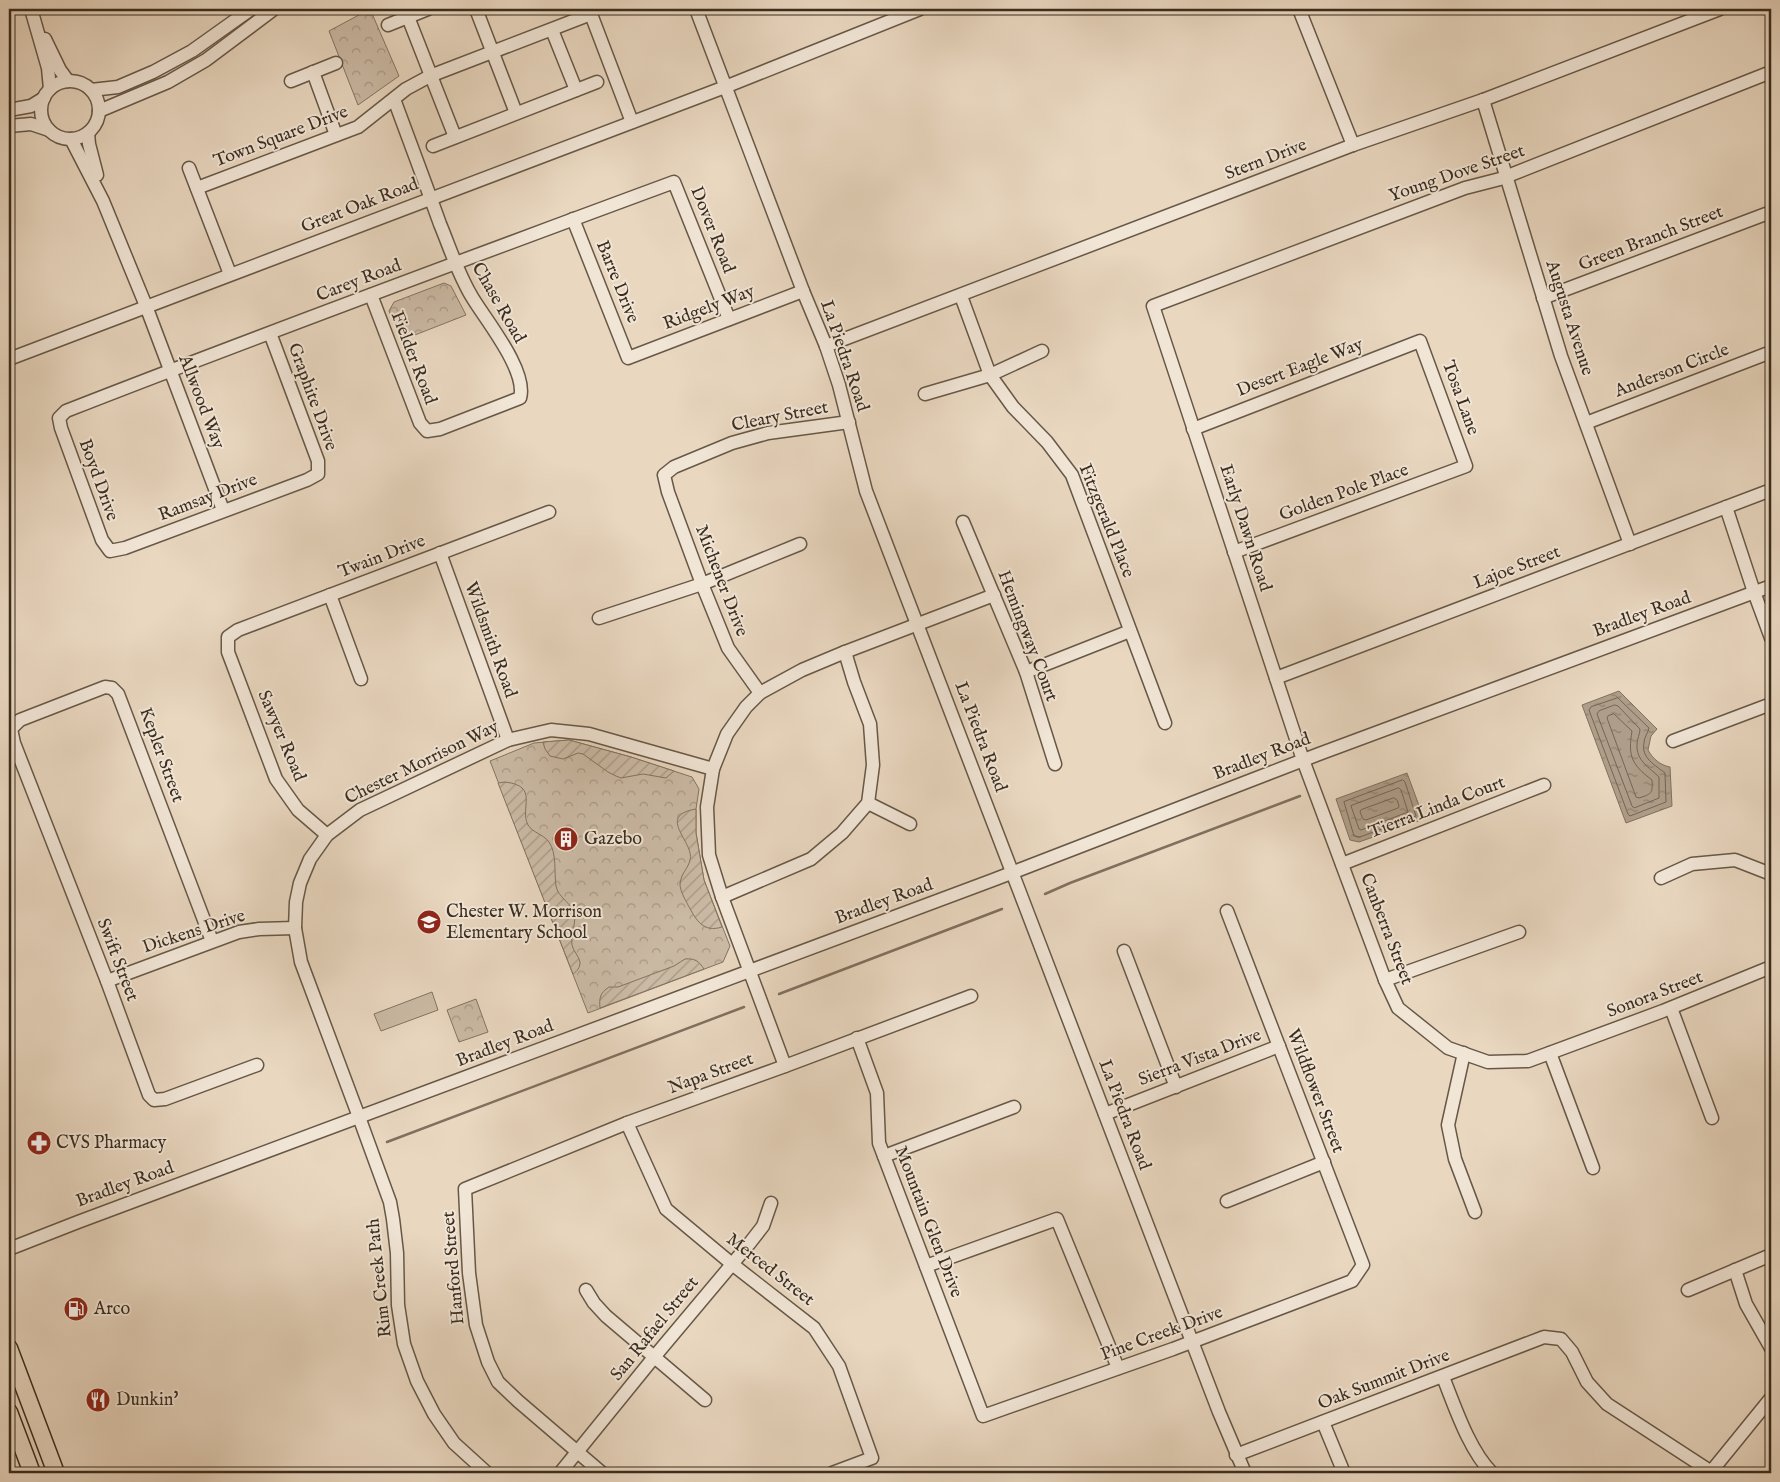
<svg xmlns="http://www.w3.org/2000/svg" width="1780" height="1482" font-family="'IM FELL English',serif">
<defs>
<pattern id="park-crowns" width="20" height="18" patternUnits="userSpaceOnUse" patternTransform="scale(1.25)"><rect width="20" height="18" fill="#cbbaa5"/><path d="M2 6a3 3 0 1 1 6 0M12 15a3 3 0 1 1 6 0" fill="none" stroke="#a69886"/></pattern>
<pattern id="garden-furrows" width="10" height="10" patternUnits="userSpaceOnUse" patternTransform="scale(1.25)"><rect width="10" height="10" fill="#cbbaa5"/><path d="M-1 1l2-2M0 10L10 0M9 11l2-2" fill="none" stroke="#a69886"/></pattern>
<pattern id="water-ripples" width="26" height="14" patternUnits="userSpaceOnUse" patternTransform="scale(1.25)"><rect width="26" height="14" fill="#ae9d89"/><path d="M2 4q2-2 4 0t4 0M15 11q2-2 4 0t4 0" fill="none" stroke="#8f806f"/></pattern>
</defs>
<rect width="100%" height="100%" fill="#e9d7c0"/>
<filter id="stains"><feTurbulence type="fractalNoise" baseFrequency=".004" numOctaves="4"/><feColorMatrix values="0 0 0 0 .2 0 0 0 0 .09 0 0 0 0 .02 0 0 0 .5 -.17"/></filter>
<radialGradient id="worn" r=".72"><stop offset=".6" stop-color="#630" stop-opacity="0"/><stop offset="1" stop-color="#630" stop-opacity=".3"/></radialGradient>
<g fill="url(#park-crowns)" stroke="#827462">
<path d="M370,9L399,76L358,105L329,31Z"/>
<path d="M444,283L451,286L466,315L402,340L389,311L394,302Z"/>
<path d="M569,740L631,757L692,777L699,789L696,809V833L704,880L730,946L723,962L588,1013L490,761L534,743Z"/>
<path d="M476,999L488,1032L459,1042L447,1010Z"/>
</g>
<g fill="url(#garden-furrows)" stroke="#827462">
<path d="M569,740L631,757L674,771L666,778L643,774L621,778L616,776L608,772L583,754L578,753L563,759L550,756L545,749L543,742Z"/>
<path d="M505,782C540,786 519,808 528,825C533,833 543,834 549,842C557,853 554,873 556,886C558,897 569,901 573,911C578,922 570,933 572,945C573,951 579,956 580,962C580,968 577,971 573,974L498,783Z"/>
<path d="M696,809V833L704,880L722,927C703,933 696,920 688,905C685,899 680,891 680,884C681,873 688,869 690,860C695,842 655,816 696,809Z"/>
<path d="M685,959C694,958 699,961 704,969L600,1008C599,998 600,993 609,987H618L674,966Z"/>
</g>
<path fill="#cbbaa5" stroke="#827462" d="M432,992L438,1010L381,1031L374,1014Z"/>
<g fill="url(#water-ripples)" stroke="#80705f">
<path d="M1619,691L1657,729L1651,736L1648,750C1653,759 1660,765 1670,767L1672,806L1626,823L1582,705Z"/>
<path d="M1407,773L1424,819L1359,842L1350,840L1336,799Z"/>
</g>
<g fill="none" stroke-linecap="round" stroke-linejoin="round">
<g stroke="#746554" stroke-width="1">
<path d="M1618,698L1649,728C1648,733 1644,737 1644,743C1641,758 1655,765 1665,773L1666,802L1630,816L1628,814L1589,710L1591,707Z"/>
<path d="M1615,705L1618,706L1640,729C1640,734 1637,739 1637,744C1636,761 1649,767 1659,777V798L1634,808L1632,806L1597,714L1599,711Z"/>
<path d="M1614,714L1632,731C1628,756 1631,764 1652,780C1653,794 1651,794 1639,798L1636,797L1607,718L1608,716Z"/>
<path d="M1403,780L1405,782L1416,816L1360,837L1354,836L1344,802Z"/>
<path d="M1399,788L1401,790L1408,812L1361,830L1359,829L1351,806Z"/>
<path d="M1394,798L1397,800L1399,806L1398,808L1366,820L1363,819L1360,812L1361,810Z"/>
</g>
<g stroke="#80705f" stroke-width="2.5">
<path d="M1045,894L1070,883L1300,796"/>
<path d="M779,994L1002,909"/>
<path d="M387,1142L744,1007"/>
</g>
<defs>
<g id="minor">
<path d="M31,9L48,68L50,89"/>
<path d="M476,9L516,113"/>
<path d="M589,9L632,122"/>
<path d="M696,9L803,291L826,346L839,385L866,491L1219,1412L1245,1473"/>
<path d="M1299,9L1353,145"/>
<path d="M408,17L455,137"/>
<path d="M388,25L428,9"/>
<path d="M552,30L576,90"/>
<path d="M45,39L60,70L68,81"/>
<path d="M313,72L336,135"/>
<path d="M1771,72L1500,179L1465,188L1153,306L1303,760L1385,980L1398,1008L1448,1048L1488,1062L1528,1061L1663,1011L1771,967"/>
<path d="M291,81L336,63"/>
<circle cx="70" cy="110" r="29"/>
<path d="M91,90L118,87L153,72L192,51L251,9"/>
<path d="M1483,100L1561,356L1630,544"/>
<path d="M9,110L31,106L44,98"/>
<path d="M99,111L168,82L206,60L274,9"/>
<path d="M9,126L31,124L49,130"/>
<path d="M88,133L89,144L97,175"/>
<path d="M71,139L103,201L146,306L223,510"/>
<path d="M433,146L597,82"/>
<path d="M189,168L230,274"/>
<path d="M197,188L358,127L406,89L430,76L591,14"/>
<path d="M573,219L628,358L803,291"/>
<path d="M371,295L420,423L427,431L440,429L520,398C528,371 485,319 472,297C458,274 450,248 440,224C425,182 409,140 394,99"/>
<path d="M961,296L990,375L1013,407L1047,442L1072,475L1165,723"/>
<path d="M1543,298L1771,212"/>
<path d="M270,333L318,461V474L307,480L125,548L110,551L102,540L61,428L59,418L66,411C268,332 471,257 674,182L729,319"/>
<path d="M826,346L1353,145L1483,100L1720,9"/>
<path d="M9,359L725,87L920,9"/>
<path d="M925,394L990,375L1042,351"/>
<path d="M1586,423L1771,352"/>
<path d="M1193,429L1420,341L1466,466L1234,552"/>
<path d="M1726,507L1754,592L1771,638"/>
<path d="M963,522L1026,672L1055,764"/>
<path d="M440,553L508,740"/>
<path d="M330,595L361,679"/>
<path d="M599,618L702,584L800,544"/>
<path d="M1026,672L1130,631"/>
<path d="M1276,678L1771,490"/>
<path d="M760,693L728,648L702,584L668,492L664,475L674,467L732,443L768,433L849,422"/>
<path d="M1673,741L1771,704"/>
<path d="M868,803L910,824"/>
<path d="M327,835L298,810L276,779L228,652V637L238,630L549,512"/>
<path d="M1342,864L1544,785"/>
<path d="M1661,878L1692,864L1735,860L1771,874"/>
<path d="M722,897L811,859L842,833L868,803L873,765L870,724L854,682L845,652"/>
<path d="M212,941L118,694L112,688L105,687L20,720L11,729L14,743L107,981L149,1095L154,1100L165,1099L257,1065"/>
<path d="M1124,951L1176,1087"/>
<path d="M1385,980L1519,932"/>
<path d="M107,981L239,932L259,929L295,928"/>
<path d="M1671,1008L1712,1118"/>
<path d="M857,1038L877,1093L879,1143L983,1416L1173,1349L1352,1281L1363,1265L1227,911"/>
<path d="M1464,1053L1448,1125L1455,1159L1475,1212"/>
<path d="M1550,1053L1593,1168"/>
<path d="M785,1066L722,897L709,855L707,807L713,769L727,734L746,707L760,693L802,670L845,652L994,595"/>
<path d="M1105,1114L1279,1046"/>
<path d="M627,1123L666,1209L732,1264L814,1328L839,1366L872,1458L832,1473"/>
<path d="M884,1156L1014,1107"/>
<path d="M1227,1201L1324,1162"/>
<path d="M9,1249L78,1222L993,880L1319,754L1771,586"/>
<path d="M926,1266L1057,1219L1118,1368"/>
<path d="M1735,1270L1746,1304L1771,1348"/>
<path d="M586,1290L594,1303L606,1316L705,1400"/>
<path d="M1688,1290L1771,1255"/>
<path d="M1443,1377C1455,1407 1469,1450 1492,1473"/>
<path d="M1323,1422L1344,1473"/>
<path d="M1236,1455L1544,1337L1561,1339L1572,1352L1587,1382L1607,1404L1713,1473"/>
<path d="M487,1473L454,1443L434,1414L417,1381L404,1344L398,1305L397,1253L393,1219L390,1202L359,1117L301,962L295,928L296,902L300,883L310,859L327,835L360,810L508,740L551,730L589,734L713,769"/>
<path d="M560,1473L655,1356L749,1244L763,1226L771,1203"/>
<path d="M602,1473L518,1401L498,1382L488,1362L476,1325L469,1273L465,1189L627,1123L785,1066L971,996"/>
<path d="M1710,1473L1771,1398"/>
</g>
<g id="major">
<path d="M9,1348L56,1473"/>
<path d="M9,1412L32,1473"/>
</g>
</defs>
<use href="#minor" stroke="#665847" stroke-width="15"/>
<use href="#major" stroke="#3a2d1f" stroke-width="19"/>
<use href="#minor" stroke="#f1e5d6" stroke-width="12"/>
<use href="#major" stroke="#e9d7c0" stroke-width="16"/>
</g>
<defs>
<symbol id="building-disc" viewBox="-11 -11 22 22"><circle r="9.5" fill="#8f2418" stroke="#f1e5d6"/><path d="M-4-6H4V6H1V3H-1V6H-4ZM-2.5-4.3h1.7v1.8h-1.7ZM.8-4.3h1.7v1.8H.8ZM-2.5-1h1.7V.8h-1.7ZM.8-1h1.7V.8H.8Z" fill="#fff"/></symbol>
<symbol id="school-disc" viewBox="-11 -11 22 22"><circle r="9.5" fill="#8f2418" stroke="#f1e5d6"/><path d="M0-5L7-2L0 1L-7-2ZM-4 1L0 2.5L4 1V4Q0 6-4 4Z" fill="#fff"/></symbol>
<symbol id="pharmacy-disc" viewBox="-11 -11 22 22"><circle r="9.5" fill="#8f2418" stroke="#f1e5d6"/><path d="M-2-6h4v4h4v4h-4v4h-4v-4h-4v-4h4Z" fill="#fff"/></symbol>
<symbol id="fuel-disc" viewBox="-11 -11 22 22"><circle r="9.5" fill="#8f2418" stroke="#f1e5d6"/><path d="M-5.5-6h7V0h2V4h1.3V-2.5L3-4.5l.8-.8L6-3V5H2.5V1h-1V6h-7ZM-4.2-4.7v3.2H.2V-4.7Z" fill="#fff"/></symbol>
<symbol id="restaurant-disc" viewBox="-11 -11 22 22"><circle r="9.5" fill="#8f2418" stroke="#f1e5d6"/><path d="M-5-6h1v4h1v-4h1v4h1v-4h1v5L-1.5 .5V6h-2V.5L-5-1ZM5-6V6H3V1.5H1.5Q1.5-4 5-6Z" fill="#fff"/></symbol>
</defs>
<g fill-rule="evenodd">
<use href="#building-disc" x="552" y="825" width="28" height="28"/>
<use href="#school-disc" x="415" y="908" width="28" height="28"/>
<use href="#pharmacy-disc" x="25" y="1129" width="28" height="28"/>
<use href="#fuel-disc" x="62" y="1295" width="28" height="28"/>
<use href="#restaurant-disc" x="84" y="1386" width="28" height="28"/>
</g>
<g text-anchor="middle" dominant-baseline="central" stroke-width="4" stroke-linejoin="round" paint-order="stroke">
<g font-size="18" fill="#3a2d1f" stroke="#f1e5d6">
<text transform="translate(281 137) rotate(-21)">Town Square Drive</text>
<text transform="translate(1266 160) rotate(-21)">Stern Drive</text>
<text transform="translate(1457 174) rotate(-19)">Young Dove Street</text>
<text transform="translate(360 206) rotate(-21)">Great Oak Road</text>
<text transform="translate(712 230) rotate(68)">Dover Road</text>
<text transform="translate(1651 239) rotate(-21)">Green Branch Street</text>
<text transform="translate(359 281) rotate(-21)">Carey Road</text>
<text transform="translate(617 282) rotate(68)">Barre Drive</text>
<text transform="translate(498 303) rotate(60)">Chase Road</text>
<text transform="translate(709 308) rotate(-21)">Ridgely Way</text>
<text transform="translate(1569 318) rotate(72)">Augusta Avenue</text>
<text transform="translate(844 356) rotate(71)">La Piedra Road</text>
<text transform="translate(413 358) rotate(69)">Fielder Road</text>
<text transform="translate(1300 368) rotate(-21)">Desert Eagle Way</text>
<text transform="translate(1672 371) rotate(-21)">Anderson Circle</text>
<text transform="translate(312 397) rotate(70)">Graphite Drive</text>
<text transform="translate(1460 398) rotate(70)">Tosa Lane</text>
<text transform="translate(201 402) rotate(69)">Allwood Way</text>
<text transform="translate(780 417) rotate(-11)">Cleary Street</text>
<text transform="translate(98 480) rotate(70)">Boyd Drive</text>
<text transform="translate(1344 493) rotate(-20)">Golden Pole Place</text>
<text transform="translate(208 498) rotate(-21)">Ramsay Drive</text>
<text transform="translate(1106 521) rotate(68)">Fitzgerald Place</text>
<text transform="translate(1245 528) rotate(72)">Early Dawn Road</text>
<text transform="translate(382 557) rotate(-21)">Twain Drive</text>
<text transform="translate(1517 568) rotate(-21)">Lajoe Street</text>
<text transform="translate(721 581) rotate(69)">Michener Drive</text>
<text transform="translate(1642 615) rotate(-20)">Bradley Road</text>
<text transform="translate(1027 636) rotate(69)">Hemingway Court</text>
<text transform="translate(490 640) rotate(70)">Wildsmith Road</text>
<text transform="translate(281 736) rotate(67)">Sawyer Road</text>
<text transform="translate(980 737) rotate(69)">La Piedra Road</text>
<text transform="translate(161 755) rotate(70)">Kepler Street</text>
<text transform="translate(1262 757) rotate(-21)">Bradley Road</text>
<text transform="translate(422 763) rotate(-26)">Chester Morrison Way</text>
<text transform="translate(1437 808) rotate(-21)">Tierra Linda Court</text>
<text transform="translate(884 902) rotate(-20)">Bradley Road</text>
<text transform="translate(1386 929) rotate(69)">Canberra Street</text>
<text transform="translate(194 932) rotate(-18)">Dickens Drive</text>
<text transform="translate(117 960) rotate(69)">Swift Street</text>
<text transform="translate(1655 995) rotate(-21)">Sonora Street</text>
<text transform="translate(505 1044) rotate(-21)">Bradley Road</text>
<text transform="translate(1200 1058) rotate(-21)">Sierra Vista Drive</text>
<text transform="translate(711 1074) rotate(-20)">Napa Street</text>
<text transform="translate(1315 1091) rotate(69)">Wildflower Street</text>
<text transform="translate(1124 1115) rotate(69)">La Piedra Road</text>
<text transform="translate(125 1185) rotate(-20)">Bradley Road</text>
<text transform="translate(928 1222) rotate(69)">Mountain Glen Drive</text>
<text transform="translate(454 1268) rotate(-95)">Hanford Street</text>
<text transform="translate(770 1270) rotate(38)">Merced Street</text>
<text transform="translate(380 1278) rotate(-96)">Rim Creek Path</text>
<text transform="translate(655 1329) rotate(-51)">San Rafael Street</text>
<text transform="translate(1162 1334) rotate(-20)">Pine Creek Drive</text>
<text transform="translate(1384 1380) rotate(-21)">Oak Summit Drive</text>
</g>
<g font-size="18" fill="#3a2d1f" stroke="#f1e5d6" text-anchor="start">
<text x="584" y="839">Gazebo</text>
<text x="446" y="912">Chester W. Morrison<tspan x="446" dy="21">Elementary School</tspan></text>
<text x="56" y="1143">CVS Pharmacy</text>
<text x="94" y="1309">Arco</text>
<text x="116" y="1400">Dunkin'</text>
</g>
</g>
<rect width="1780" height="1482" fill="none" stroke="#e9d7c0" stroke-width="30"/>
<rect x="10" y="10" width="1760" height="1462" fill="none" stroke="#3a2d1f" stroke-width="2.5"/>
<rect x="15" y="15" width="1750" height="1452" fill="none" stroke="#3a2d1f"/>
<rect width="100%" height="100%" filter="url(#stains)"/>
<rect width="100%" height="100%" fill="url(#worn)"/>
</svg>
